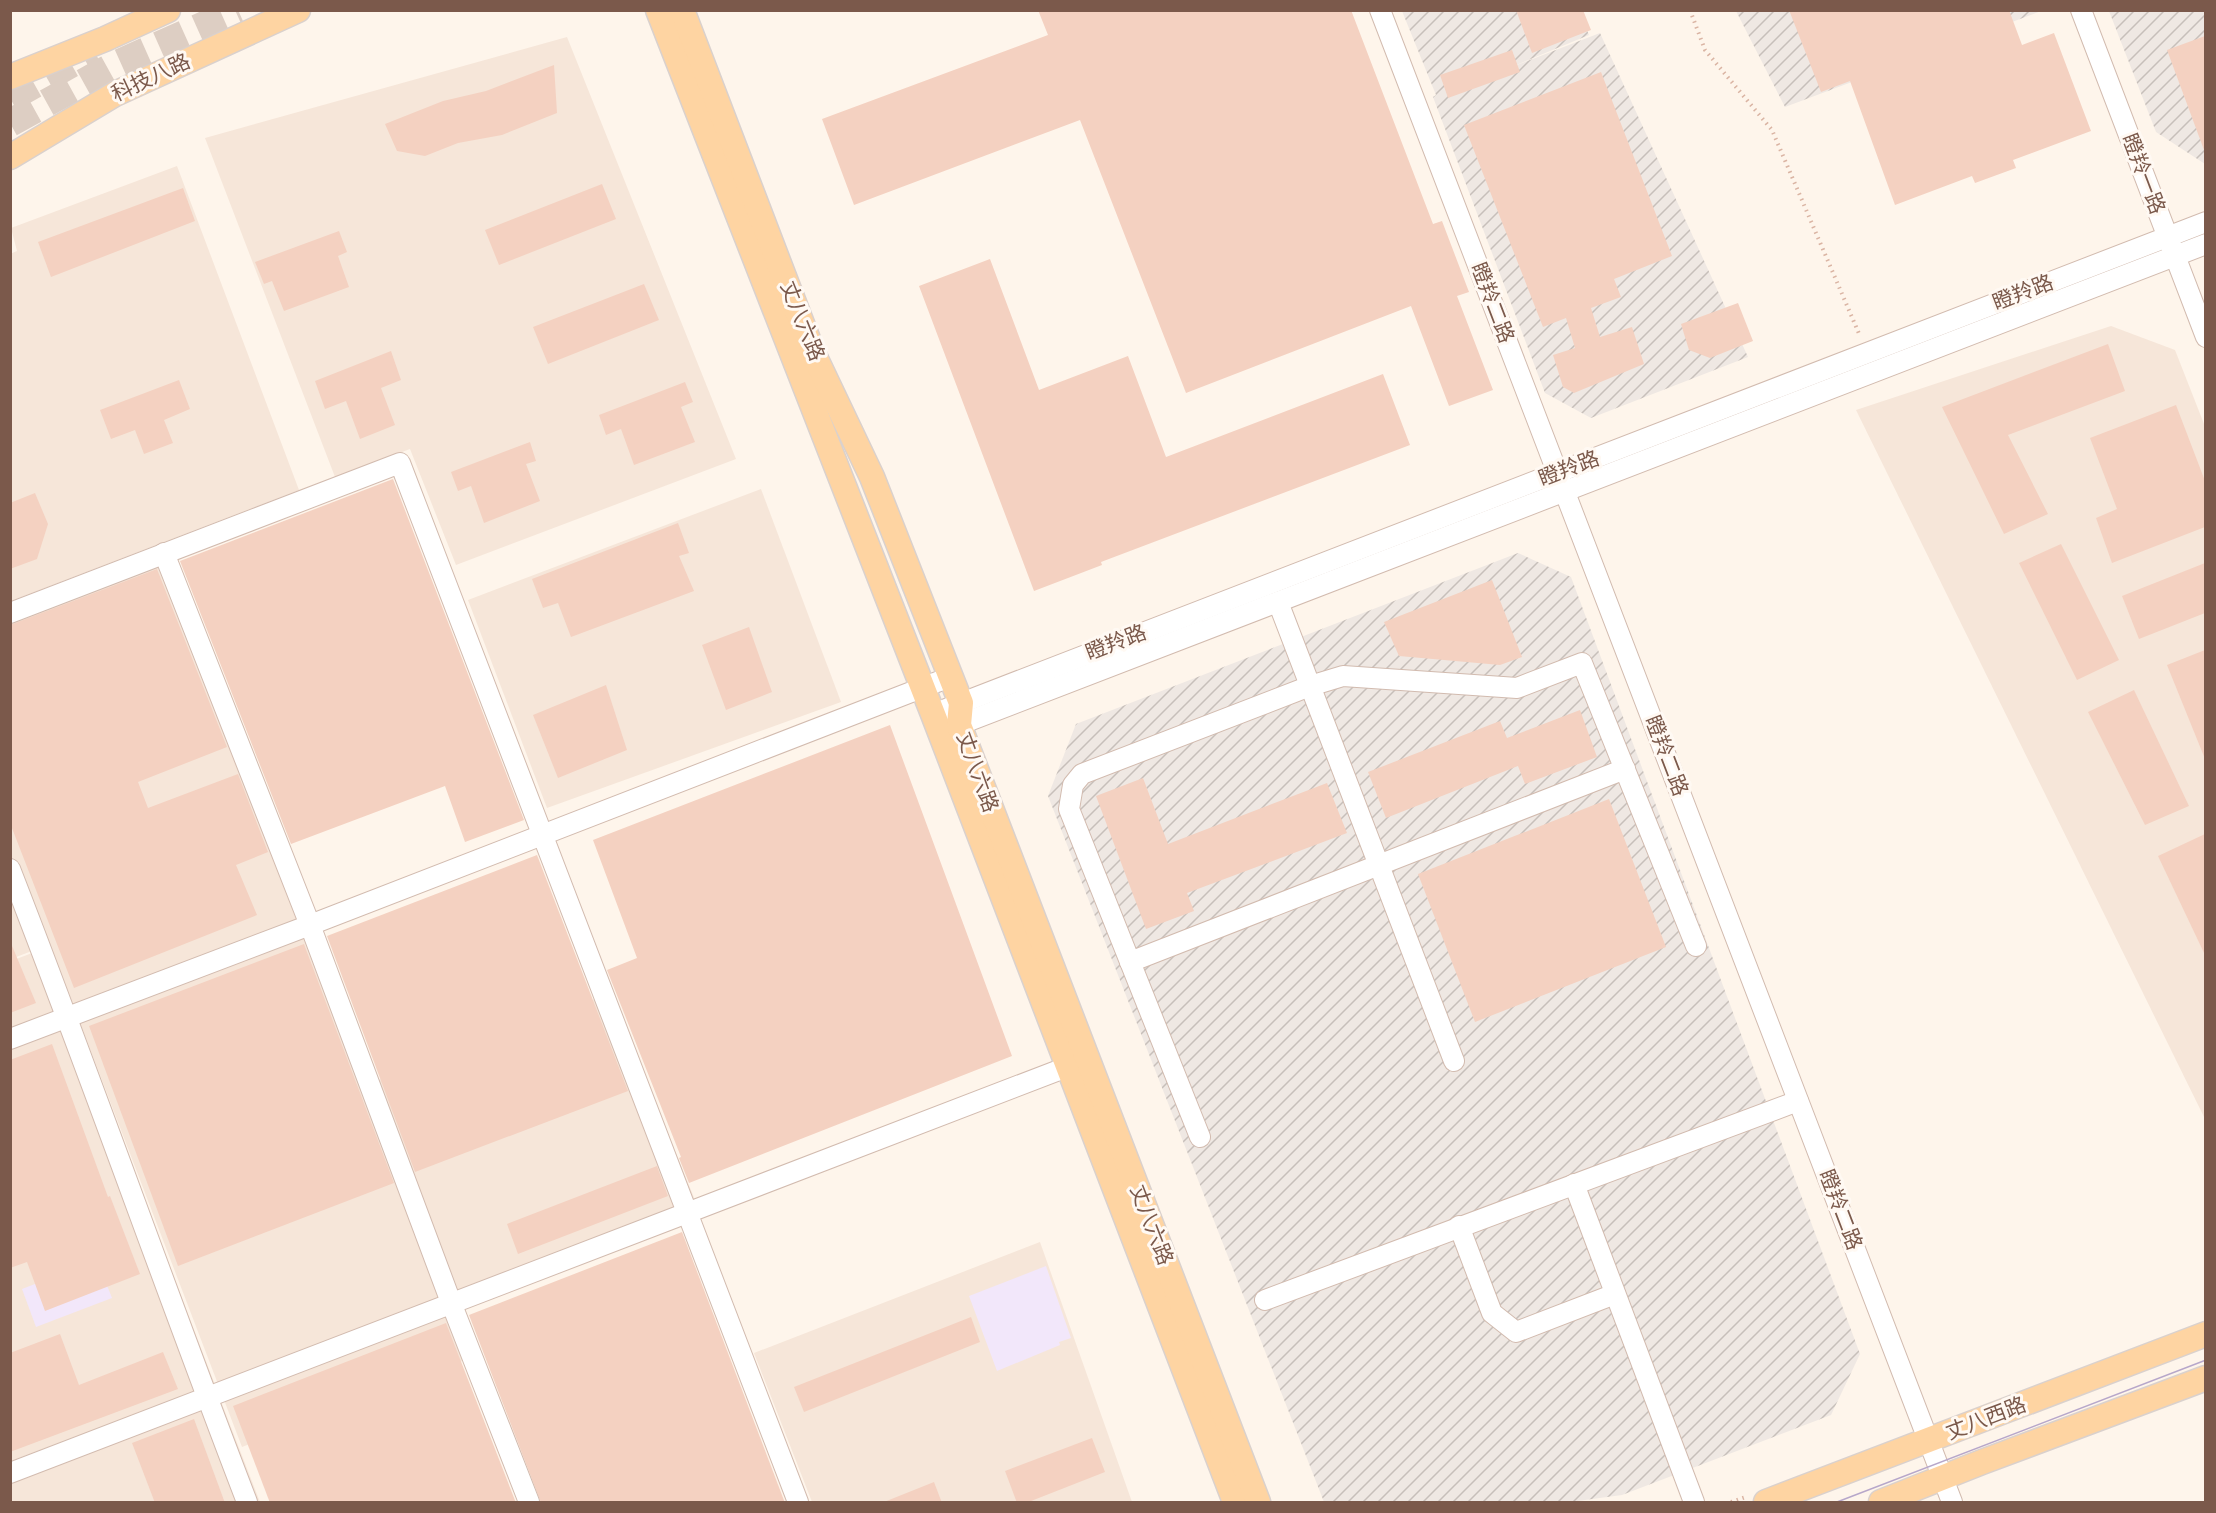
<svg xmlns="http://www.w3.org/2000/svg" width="2216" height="1513" font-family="'Alegreya Sans','Noto Sans SC',sans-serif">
<defs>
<pattern id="industrial-furrows" width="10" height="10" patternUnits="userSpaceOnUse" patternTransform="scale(1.5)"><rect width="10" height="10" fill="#efe8e3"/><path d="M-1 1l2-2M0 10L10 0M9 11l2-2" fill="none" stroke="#c7bfba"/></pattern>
</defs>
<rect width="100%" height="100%" fill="#fef5eb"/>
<g fill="#f6e6d9">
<path d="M567,37L736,459L456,565L410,449L335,477L205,138Z"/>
<path d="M177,166L299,490L11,601L10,254L17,251L11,228Z"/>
<path d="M2111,326L2175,350L2206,429L2205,1119L1856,410Z"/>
<path d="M761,489L841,702L547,808L468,600Z"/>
<path d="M165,547L373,1082L611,993L695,1200L442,1298L465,1360L242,1447L50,944L11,959V605Z"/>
<path d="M48,947L215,1385L11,1461V961Z"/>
<path d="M1040,1242L1132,1502H812L754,1353Z"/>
<path d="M215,1386L260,1502H11V1463Z"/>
</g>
<g fill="url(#industrial-furrows)">
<path d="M1402,11H1579L1589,35L1509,68L1600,33L1748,357L1591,418L1545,393L1433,97L1436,95Z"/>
<path d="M1736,11H2041L1785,107Z"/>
<path d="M2109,11H2205V164L2156,132Z"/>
<path d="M1518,553L1571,577L1860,1354L1831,1415L1622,1495L1570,1502H1324L1048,796L1076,724Z"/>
</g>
<g fill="#f2e7fa">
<path d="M97,1260L112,1298L36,1327L22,1289Z"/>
<path d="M1046,1266L1071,1338L1059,1342L1060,1345L997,1371L969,1296Z"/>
</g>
<g fill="#f4d1c1">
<path d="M1038,10H1351L1433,224L1442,221L1469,292L1457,296L1493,390L1449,406L1411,306L1186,393L1080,120L854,205L822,119L1048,35Z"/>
<path d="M1516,10H1583L1591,30L1532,53Z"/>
<path d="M1789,10H2009L2022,45L2054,33L2091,131L2013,160L2016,168L1975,183L1972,176L1895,205L1850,81L1821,92Z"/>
<path d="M2205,36V149L2204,150L2167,50Z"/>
<path d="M1512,50L1520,72L1448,98L1440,75Z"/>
<path d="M554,65L557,113L502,135L458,143L425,156L397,151L385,124L443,101L486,91Z"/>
<path d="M1601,72L1672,256L1614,279L1621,297L1591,308L1600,337L1632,327L1644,364L1574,393L1563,387L1553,355L1575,348L1566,318L1543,327L1464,125Z"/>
<path d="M602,184L616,219L499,265L485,230Z"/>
<path d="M183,188L195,221L51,277L38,242Z"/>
<path d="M339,231L347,252L338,256L349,287L284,311L272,281L264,284L255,262Z"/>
<path d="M990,259L1039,390L1128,356L1166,457L1383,374L1410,445L1101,562L1102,565L1034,591L919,286Z"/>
<path d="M644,284L659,320L548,364L533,327Z"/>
<path d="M1738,303L1753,341L1710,358L1689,350L1681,324Z"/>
<path d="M2108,344L2125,391L2008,435L2048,514L2004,534L1942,407Z"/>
<path d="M391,351L401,380L381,388L395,425L360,439L346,401L325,409L315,381Z"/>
<path d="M179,380L190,409L164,420L173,443L144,454L135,430L111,439L100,410Z"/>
<path d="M685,382L693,402L681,407L695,442L634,465L621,429L606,435L599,415Z"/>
<path d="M2176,405L2205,481V527L2112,563L2096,518L2117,509L2090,438Z"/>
<path d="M530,442L536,461L526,464L540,501L484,523L471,486L458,491L451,472Z"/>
<path d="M393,479L524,820L465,842L445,786L291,844L180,561Z"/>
<path d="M35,493L48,524L37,559L10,569V503Z"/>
<path d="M678,523L689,553L679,556L694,591L571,637L558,603L543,608L532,579Z"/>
<path d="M2061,544L2119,660L2077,680L2019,563Z"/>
<path d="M2205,563V613L2139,639L2122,596Z"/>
<path d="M157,569L227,747L138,782L148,808L238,774L268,852L236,865L257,915L74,988L10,823V625Z"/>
<path d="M1492,580L1522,657L1500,665L1399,656L1384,622Z"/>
<path d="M749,627L772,692L726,710L702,645Z"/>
<path d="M2205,650V759L2167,665Z"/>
<path d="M606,685L627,750L558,778L533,715Z"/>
<path d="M2134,690L2189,806L2145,825L2088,712Z"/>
<path d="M1580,710L1597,757L1525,784L1518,766L1386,818L1368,772L1500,721L1507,738Z"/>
<path d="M890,725L1012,1056L689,1183L679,1158L681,1157L607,970L637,958L593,840Z"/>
<path d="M1143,778L1168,844L1327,783L1347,833L1187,893L1194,911L1146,929L1096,796Z"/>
<path d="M1609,799L1666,947L1475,1022L1418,874Z"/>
<path d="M2205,834V955L2158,856Z"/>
<path d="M537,855L628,1091L415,1172L327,936Z"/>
<path d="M10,941L36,1003L10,1013Z"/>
<path d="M304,944L394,1183L178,1266L89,1026Z"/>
<path d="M52,1044L108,1197L110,1196L140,1274L45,1311L27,1262L10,1268V1060Z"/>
<path d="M657,1166L668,1196L518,1254L507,1224Z"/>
<path d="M682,1232L785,1503H541L469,1315Z"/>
<path d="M971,1317L980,1342L804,1412L794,1387Z"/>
<path d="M446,1323L516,1503H270L233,1406Z"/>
<path d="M60,1334L79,1385L163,1352L178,1389L10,1452V1353Z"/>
<path d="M194,1419L225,1503H155L132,1443Z"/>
<path d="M1092,1438L1105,1472L1026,1503H1017L1005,1471Z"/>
<path d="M934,1482L942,1503H884V1502Z"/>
</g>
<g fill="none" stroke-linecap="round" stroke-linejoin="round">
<g stroke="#ddcec3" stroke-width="28" stroke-dasharray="28 14" stroke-linecap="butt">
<path d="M10,98L94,51"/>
<path d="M10,123L115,65L238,10"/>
</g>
<defs>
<g id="minor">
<path d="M1380,10L1952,1502"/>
<path d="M2081,10L2206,337"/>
<path d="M164,553L310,925L452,1305L529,1502"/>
<path d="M1278,602L1454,1061"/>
<path d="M10,613L400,463L798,1502"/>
<path d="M933,714L2206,222"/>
<path d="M948,729L2206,244"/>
<path d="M10,869C92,1079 166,1292 247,1502"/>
<path d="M1130,962L1625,769"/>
<path d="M10,1039L310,925L950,677"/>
<path d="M1200,1137L1069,809L1073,785L1082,774L1310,686L1343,676L1517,688L1582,663L1696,946"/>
<path d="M1574,1184L1694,1502"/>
<path d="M1459,1226L1492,1313L1516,1332L1615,1294"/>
<path d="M1265,1300L1798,1101"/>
<path d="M10,1473L1067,1067"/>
</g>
<g id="major">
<path d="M658,10L933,714L1235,1502"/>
<path d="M682,10L814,355L872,477L961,703L959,725L1258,1502"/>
<path d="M10,77L105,39L168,10"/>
<path d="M10,157L115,94L298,10"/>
<path d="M1766,1502L2206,1334"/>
<path d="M1881,1502L1982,1462L2206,1378"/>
</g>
</defs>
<use href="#minor" stroke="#d2bbaf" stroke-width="22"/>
<use href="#major" stroke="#dad1cd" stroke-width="27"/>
<g stroke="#dab4a3" stroke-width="4" stroke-dasharray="1.5 4.5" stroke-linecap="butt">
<path d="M1690,10L1705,50L1772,130L1860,336"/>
<path d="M1731,1502L1746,1497"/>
</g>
<use href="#minor" stroke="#fff" stroke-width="20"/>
<use href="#major" stroke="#fed4a2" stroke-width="24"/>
<path stroke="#b7a7ca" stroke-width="1.5" d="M1837,1502L2206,1360"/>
</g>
<g text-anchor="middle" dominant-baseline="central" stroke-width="6" stroke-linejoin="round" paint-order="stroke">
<g font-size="21" fill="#7b594b" stroke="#fff9f3">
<text transform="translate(151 78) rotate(-25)">科技八路</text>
<text transform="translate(2143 174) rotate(69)">瞪羚一路</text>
<text transform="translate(2023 293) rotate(-21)">瞪羚路</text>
<text transform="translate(1492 303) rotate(69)">瞪羚二路</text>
<text transform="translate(802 321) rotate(68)">丈八六路</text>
<text transform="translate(1569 469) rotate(-21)">瞪羚路</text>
<text transform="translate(1116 643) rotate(-21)">瞪羚路</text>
<text transform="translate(1666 756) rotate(69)">瞪羚二路</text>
<text transform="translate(977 772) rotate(70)">丈八六路</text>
<text transform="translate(1840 1210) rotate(69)">瞪羚二路</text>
<text transform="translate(1151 1225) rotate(69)">丈八六路</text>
<text transform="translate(1986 1419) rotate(-21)">丈八西路</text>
</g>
</g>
<rect width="2216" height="1513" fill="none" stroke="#7b594b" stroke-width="24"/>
</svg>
